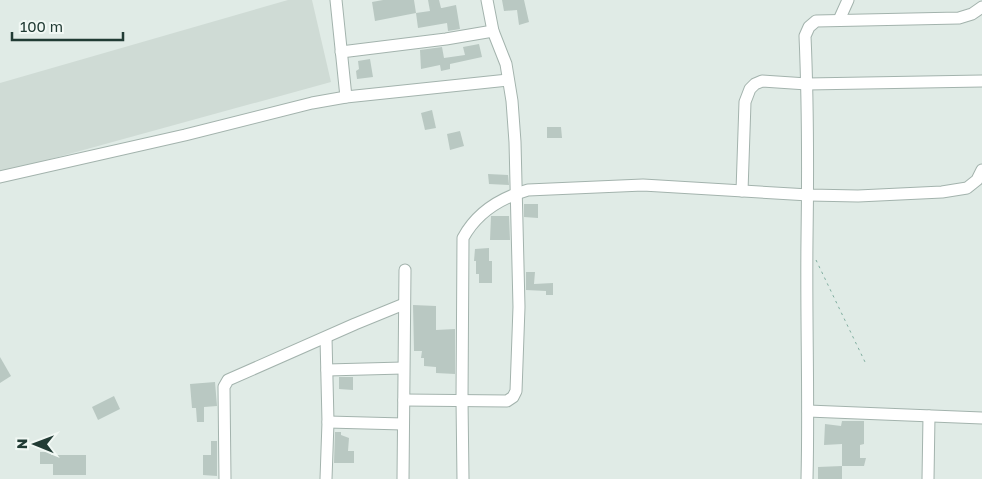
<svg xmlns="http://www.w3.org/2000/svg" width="982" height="479" font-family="'Golos Text',sans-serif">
<rect width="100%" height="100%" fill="#e0ebe6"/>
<path fill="#cfdbd5" d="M288,0H312L331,82L0,173V83Z"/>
<g fill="#b9c8c2">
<path d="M383,0H414L416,13L375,21L372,2Z"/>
<path d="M428,0H439L441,8H442L456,5L460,29L448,31L447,23L418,28L416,13L430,11Z"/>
<path d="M502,0H524L529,22L519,25L517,10L504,11Z"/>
<path d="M479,44L482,57L450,64V69L441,71L440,65L421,69L420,50L442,47L444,58L465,55L463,47Z"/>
<path d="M370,59L373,77L357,79L356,71L359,69L358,61Z"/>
<path d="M432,110L436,128L425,130L421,113Z"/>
<path d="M547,127H561L562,138H547Z"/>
<path d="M460,131L464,146L450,150L447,134Z"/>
<path d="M488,174L508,175L509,185L489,184Z"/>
<path d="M524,204H538V218L524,217Z"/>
<path d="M491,216H509L510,240H490Z"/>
<path d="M489,248V261H492V283H479V274H476V261H474L475,249Z"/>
<path d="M526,272H535L534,284L553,283V295H546V291L526,290Z"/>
<path d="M413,305L436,306V330L455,329V374L436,373V367L424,366V358H421L422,351H414Z"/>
<path d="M0,357L11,376L0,383Z"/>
<path d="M339,377H353V390L339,389Z"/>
<path d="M215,382L217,406L204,407V422H197L196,408H192L190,384Z"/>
<path d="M114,396L120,409L98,420L92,407Z"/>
<path d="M842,421H864V444L860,445V458H866L864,466H842V444L824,445L825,424L841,426Z"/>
<path d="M335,432H341V435L349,438L348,451H354V463H334Z"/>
<path d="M211,441H217V476L203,475V455H211Z"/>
<path d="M40,452H51V455H86V475H53V464H40Z"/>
<path d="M842,466V479H818V467Z"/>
</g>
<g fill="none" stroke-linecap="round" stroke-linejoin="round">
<defs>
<g id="minor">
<path d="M336,0L346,97"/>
<path d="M839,20L848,0"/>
<path d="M341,52L446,39L493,31"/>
<path d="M0,177L185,135L312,103L346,97L508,80"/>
<path d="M742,191L745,102L750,89L755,84L762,81L807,84L982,81"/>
<path d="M326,338L328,422L326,479"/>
<path d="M327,370L403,368"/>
<path d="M404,400L507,401L513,397L516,391L519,307L515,142L512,101L506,64L493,31L487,0"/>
<path d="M808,411L982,418"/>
<path d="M328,422L403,424"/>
<path d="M225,479L224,387L228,380L355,324L404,304"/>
<path d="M403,479L405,270"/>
<path d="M463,479L462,400L463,238C477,212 500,198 528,190L643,185L809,195L858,196L942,192L967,188L977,180L982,170"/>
<path d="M807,479C809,399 806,320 807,240C808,172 808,105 805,36L809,27L816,21L959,18L972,14L982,7"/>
<path d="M928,479L929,416"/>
</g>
</defs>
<use href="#minor" stroke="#a3b3ad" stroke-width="13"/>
<path stroke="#81aea0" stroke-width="1" stroke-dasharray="2.5 4" stroke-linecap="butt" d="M816,260L865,362"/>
<use href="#minor" stroke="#fff" stroke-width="11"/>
</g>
<g transform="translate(35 444) rotate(271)" stroke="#f1f8f4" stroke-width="4" paint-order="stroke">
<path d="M0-4L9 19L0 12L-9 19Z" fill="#213b34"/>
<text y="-8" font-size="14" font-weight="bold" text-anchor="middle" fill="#213b34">N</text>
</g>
<path d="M12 32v8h111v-8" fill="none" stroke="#213b34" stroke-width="2.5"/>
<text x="20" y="32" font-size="15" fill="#213b34" stroke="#f1f8f4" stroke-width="4" paint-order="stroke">100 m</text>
</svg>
